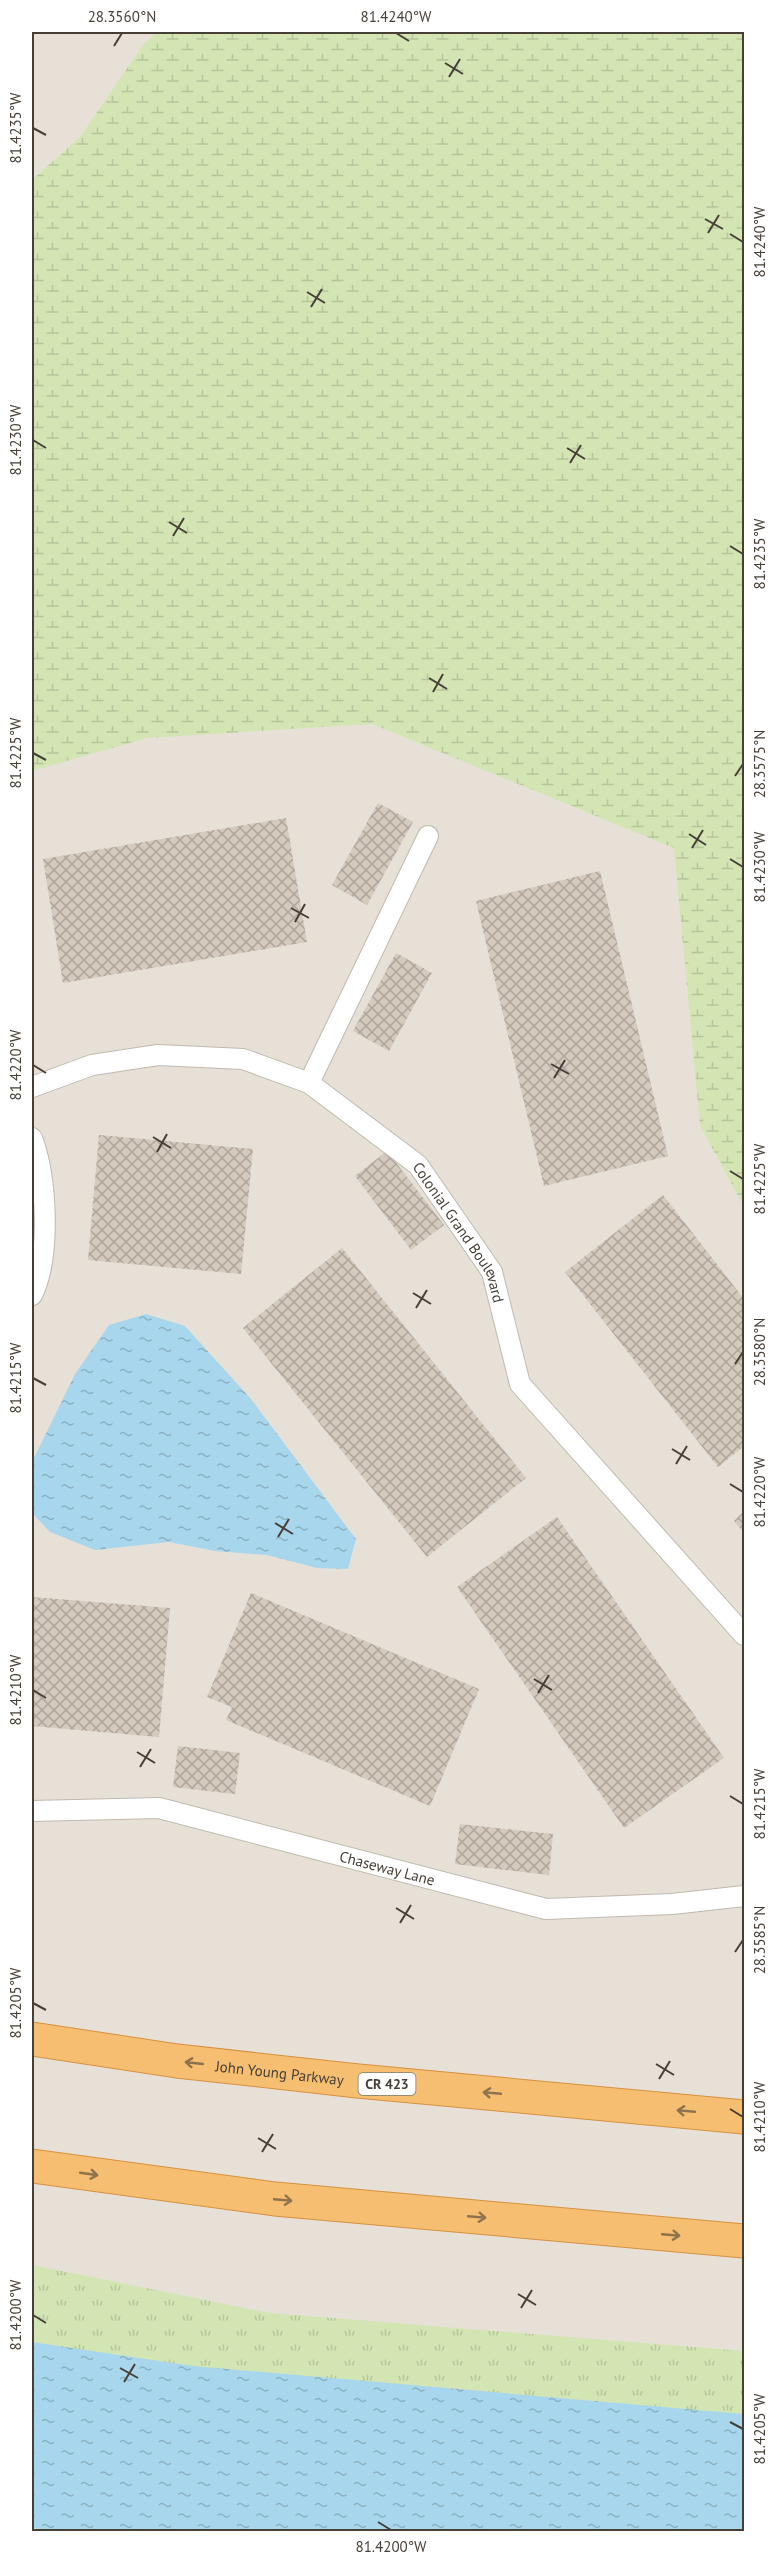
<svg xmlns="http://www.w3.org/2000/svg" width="776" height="2563" font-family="'PT Sans',sans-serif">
<defs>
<pattern id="grass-tufts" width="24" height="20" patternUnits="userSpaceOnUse" patternTransform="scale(1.5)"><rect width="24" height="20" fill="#d3e5b3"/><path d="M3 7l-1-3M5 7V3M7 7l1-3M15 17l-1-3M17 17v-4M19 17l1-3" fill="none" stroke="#b6c69b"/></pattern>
<pattern id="wetland-marsh" width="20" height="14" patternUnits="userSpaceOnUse" patternTransform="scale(1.5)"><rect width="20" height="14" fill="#d3e5b3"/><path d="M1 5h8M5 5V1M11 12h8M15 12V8" fill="none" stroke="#b6c69b"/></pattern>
<pattern id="water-ripples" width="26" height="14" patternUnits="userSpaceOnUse" patternTransform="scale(1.5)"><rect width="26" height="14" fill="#a8d7ed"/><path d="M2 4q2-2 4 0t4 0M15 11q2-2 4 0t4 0" fill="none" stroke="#8bb0c1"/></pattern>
<pattern id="building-cross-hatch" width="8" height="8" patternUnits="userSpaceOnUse" patternTransform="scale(1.5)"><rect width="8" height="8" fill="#d4cabe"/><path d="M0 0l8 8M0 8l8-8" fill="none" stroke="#aea59b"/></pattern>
</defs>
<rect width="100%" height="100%" fill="#f3efe8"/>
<path fill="#e7e0d7" d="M32,32H744V2531L32,2532Z"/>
<path fill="url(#grass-tufts)" d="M32,2265L270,2313L744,2351V2531H32Z"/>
<path fill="url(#wetland-marsh)" d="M157,32H744V1207L700,1125L674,848L372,724L147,738L32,771V180L80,137L144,44Z"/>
<g fill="url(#water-ripples)">
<path d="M146,1314L185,1326L251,1399L356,1539L348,1569L317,1568L267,1555L215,1551L169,1542L95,1550L50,1532L32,1513V1462L75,1374L109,1325Z"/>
<path d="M32,2342L193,2366L744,2414V2531L82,2532L32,2528Z"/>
</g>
<g fill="url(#building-cross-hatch)">
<path d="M378,803L413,822L367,905L332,885Z"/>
<path d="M286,818L307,942L63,983L43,859Z"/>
<path d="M600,871L668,1156L544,1186L476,901Z"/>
<path d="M396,953L432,973L389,1051L353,1031Z"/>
<path d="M99,1135L253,1149L241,1274L88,1260Z"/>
<path d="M387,1151L444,1225L411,1250L355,1176Z"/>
<path d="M663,1195L744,1299V1446L718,1467L565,1272Z"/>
<path d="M342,1248L526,1478L427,1557L243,1328Z"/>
<path d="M744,1511V1533L734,1521Z"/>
<path d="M557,1517L724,1758L624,1828L457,1587Z"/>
<path d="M251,1593L479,1689L430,1806L226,1720L232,1707L207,1697Z"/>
<path d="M32,1597L170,1608L159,1737L32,1726Z"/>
<path d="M178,1746L240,1753L235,1794L173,1787Z"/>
<path d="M460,1824L553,1834L549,1875L455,1864Z"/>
</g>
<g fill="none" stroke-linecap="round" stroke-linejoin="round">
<defs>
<g id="lane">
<path d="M309,1083L428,836"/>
<path id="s1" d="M32,1087L92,1065L158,1055L243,1059L309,1083L418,1165L492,1272L520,1384L744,1635"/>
<path d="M32,1138C47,1178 51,1257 32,1295"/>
<path id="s2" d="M32,1811L159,1808L546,1909L672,1904L744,1896"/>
</g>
<g id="highway">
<path id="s3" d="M32,2039L177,2061L358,2081L744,2117"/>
<path d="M32,2166L275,2199L744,2241"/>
</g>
</defs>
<use href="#lane" stroke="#c1b9ae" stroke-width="22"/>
<use href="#highway" stroke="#d69140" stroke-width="35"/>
<use href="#lane" stroke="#fff" stroke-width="20"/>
<use href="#highway" stroke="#f6be70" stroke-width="33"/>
</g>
<defs><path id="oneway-shaft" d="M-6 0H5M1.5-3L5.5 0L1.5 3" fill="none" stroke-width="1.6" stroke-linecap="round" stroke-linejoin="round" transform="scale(1.5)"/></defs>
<g stroke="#8c724e">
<use href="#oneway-shaft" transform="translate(194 2063) rotate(-174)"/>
<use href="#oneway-shaft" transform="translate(492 2093) rotate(-175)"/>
<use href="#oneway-shaft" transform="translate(686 2111) rotate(-175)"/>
<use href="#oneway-shaft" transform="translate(89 2174) rotate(8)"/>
<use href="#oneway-shaft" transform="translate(283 2200) rotate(5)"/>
<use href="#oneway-shaft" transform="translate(477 2217) rotate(5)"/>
<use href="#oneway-shaft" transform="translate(671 2235) rotate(5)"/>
</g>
<path fill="none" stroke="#463f37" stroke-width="2" d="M396,33L409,41M114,46L122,33M445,63L463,74M449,77L460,59M33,128L46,135M705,219L723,229M708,233L719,215M730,234L743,242M307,292L325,303M311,307L322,289M33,440L46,448M567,448L585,459M570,463L581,445M169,522L187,533M173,536L184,518M730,546L743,554M429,678L447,689M433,692L443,674M33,753L46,760M735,776L743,764M689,834L706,845M692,848L703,830M730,859L743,867M291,908L309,918M295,922L305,904M551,1064L569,1074M33,1065L46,1073M554,1078L565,1060M153,1137L171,1148M157,1152L167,1134M730,1171L743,1179M413,1293L431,1304M416,1308L427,1290M735,1364L743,1352M33,1378L46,1385M672,1449L690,1460M676,1464L687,1446M730,1484L743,1492M275,1523L293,1534M278,1537L289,1519M534,1679L552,1690M33,1690L46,1698M538,1693L549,1675M137,1752L155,1763M140,1767L151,1749M730,1796L743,1804M396,1908L414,1919M400,1923L411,1905M735,1952L743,1940M33,2003L46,2010M656,2064L674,2075M659,2079L670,2061M730,2109L743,2117M258,2138L276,2149M262,2152L273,2134M518,2294L536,2305M521,2308L532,2290M33,2315L46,2323M120,2368L138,2378M124,2382L135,2364M730,2422L743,2429M378,2522L391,2530"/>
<g text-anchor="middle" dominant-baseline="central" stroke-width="4.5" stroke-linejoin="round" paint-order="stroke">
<rect fill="#fff" stroke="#7e7973" stroke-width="1.5" x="358.5" y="2073" width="57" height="22" rx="4.5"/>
<g font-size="14" font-weight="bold" fill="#463f37">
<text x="387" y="2084">CR 423</text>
</g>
<g font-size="15" fill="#463f37" stroke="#fff">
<text stroke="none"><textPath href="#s1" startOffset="502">Colonial Grand Boulevard</textPath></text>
<text stroke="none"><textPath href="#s2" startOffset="363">Chaseway Lane</textPath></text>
<text stroke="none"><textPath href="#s3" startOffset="250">John Young Parkway</textPath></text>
</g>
</g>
<rect width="776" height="2563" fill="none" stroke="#ffffff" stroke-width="66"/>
<rect x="33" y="33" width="710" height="2497" fill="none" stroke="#463f37" stroke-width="2"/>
<g font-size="15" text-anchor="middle" fill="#463f37">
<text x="122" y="22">28.3560°N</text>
<text x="396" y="22">81.4240°W</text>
<text transform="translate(16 128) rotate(-90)" y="5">81.4235°W</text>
<text transform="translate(760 242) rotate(-90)" y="5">81.4240°W</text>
<text transform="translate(16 440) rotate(-90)" y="5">81.4230°W</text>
<text transform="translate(760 554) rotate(-90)" y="5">81.4235°W</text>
<text transform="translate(16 753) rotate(-90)" y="5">81.4225°W</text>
<text transform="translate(760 764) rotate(-90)" y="5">28.3575°N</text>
<text transform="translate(760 867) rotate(-90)" y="5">81.4230°W</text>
<text transform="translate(16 1065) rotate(-90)" y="5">81.4220°W</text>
<text transform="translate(760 1179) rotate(-90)" y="5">81.4225°W</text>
<text transform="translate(760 1352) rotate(-90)" y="5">28.3580°N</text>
<text transform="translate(16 1378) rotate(-90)" y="5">81.4215°W</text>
<text transform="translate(760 1492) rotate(-90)" y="5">81.4220°W</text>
<text transform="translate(16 1690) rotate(-90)" y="5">81.4210°W</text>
<text transform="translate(760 1804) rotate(-90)" y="5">81.4215°W</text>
<text transform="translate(760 1940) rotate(-90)" y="5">28.3585°N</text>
<text transform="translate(16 2003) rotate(-90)" y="5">81.4205°W</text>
<text transform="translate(760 2117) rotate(-90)" y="5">81.4210°W</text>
<text transform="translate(16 2315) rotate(-90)" y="5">81.4200°W</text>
<text transform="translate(760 2429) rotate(-90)" y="5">81.4205°W</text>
<text x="391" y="2552">81.4200°W</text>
</g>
</svg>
